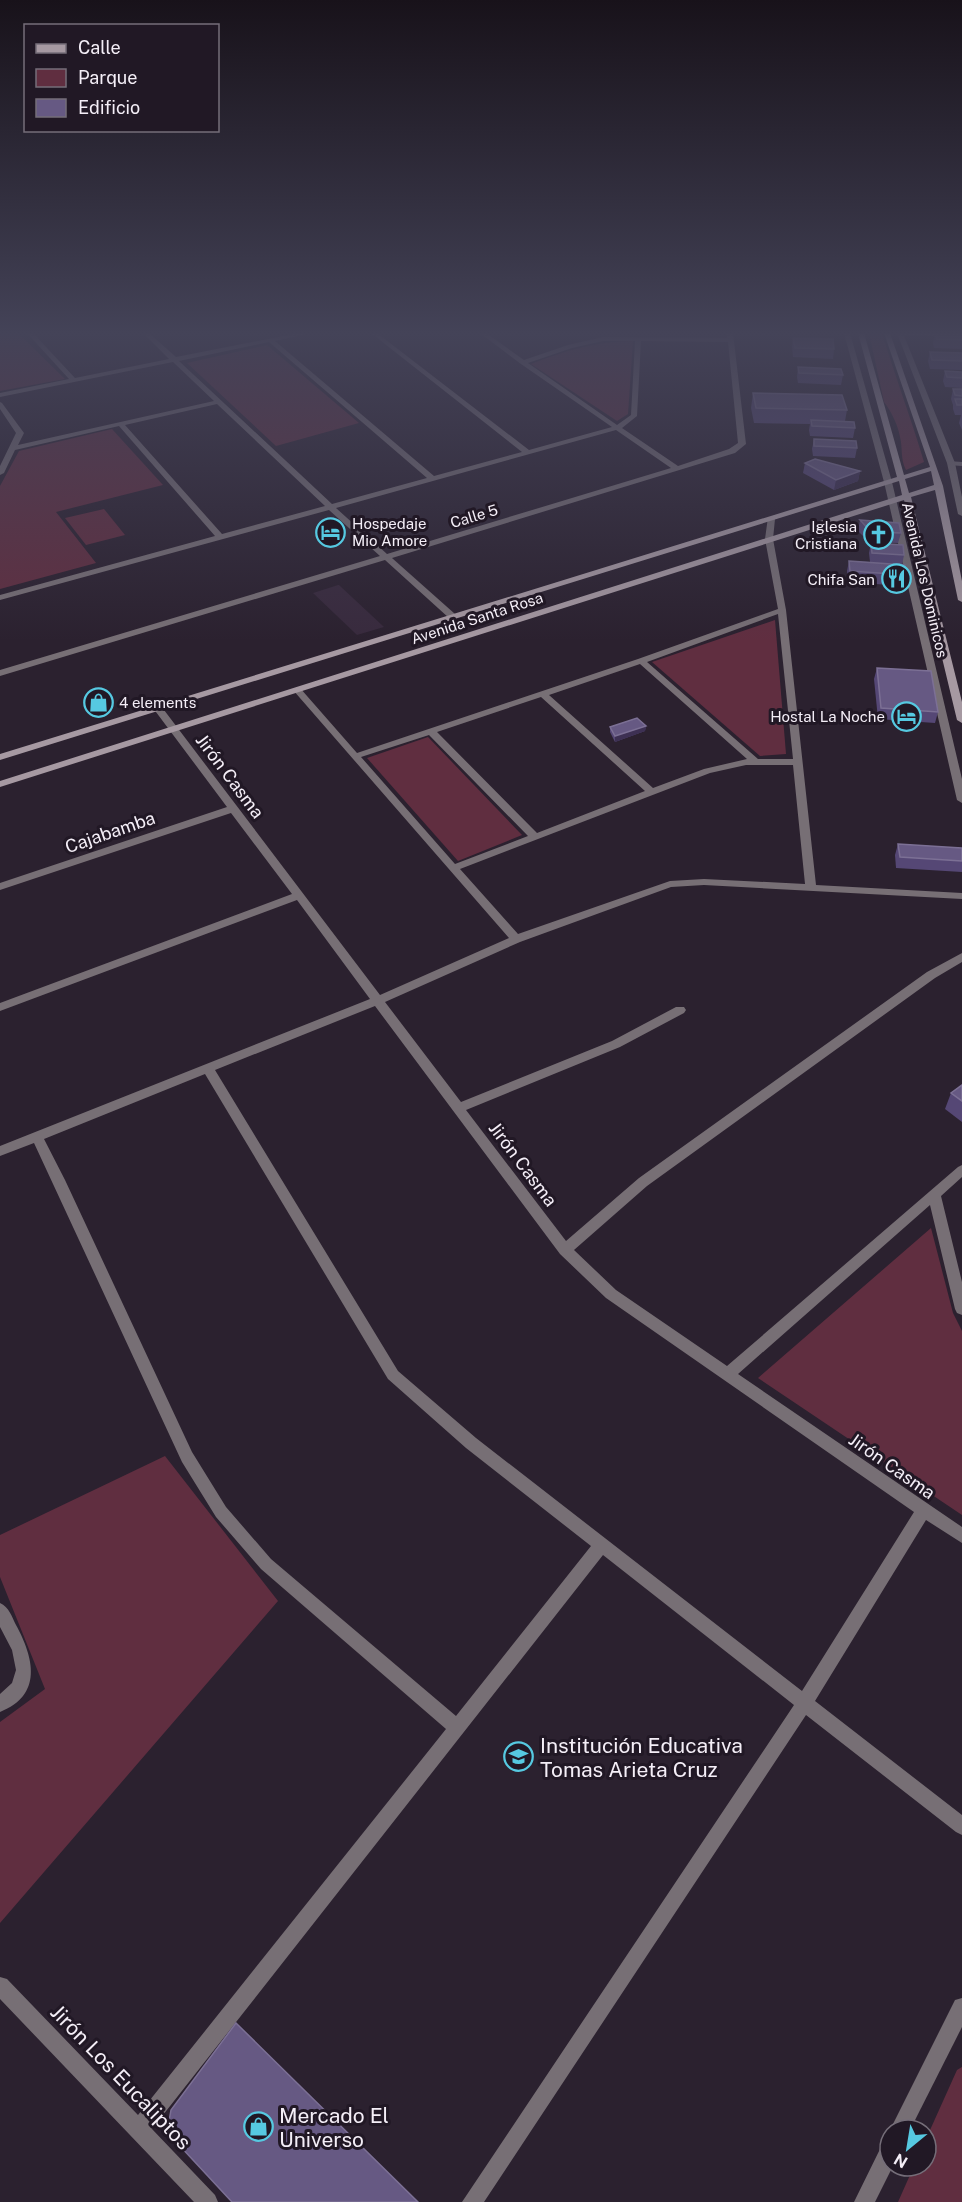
<svg xmlns="http://www.w3.org/2000/svg" width="962" height="2202" font-family="'Public Sans',sans-serif">
<rect width="100%" height="100%" fill="#2b212f"/>
<path fill="#382a3d" d="M338,585H339L384,627L357,635L313,593Z"/>
<g fill="#602e40">
<path d="M0,333H18L65,379L0,391Z"/>
<path d="M869,333H882C895,376 911,418 924,462L906,470C900,458 903,449 900,437C898,425 891,411 884,402Z"/>
<path d="M633,341L628,414L617,421L531,364C567,350 594,342 633,341Z"/>
<path d="M267,345L359,423L276,446L187,363Z"/>
<path d="M112,429L163,485L56,512L96,563L0,589V486L19,451Z"/>
<path d="M104,509L125,535L86,545L65,518Z"/>
<path d="M775,620L786,754L760,756L652,662Z"/>
<path d="M428,737L522,835L458,861L367,758Z"/>
<path d="M931,1228L953,1313L962,1331V1515L758,1378Z"/>
<path d="M165,1456L278,1601L0,1923V1722L45,1689L0,1577V1535Z"/>
<path d="M962,2067V2202H898L914,2166H926V2139L957,2070Z"/>
</g>
<g fill="none" stroke-linecap="round" stroke-linejoin="round">
<path fill="#776f75" fill-rule="evenodd" d="M948,461L962,462V466L948,465Z"/>
<g fill="#776f75" fill-rule="evenodd">
<path d="M27,333H33L75,378L169,359L143,333H149L176,357L298,333H308L307,334L275,341L434,476L522,452L371,333H377L529,450L612,427L521,364L480,333H486L524,360L568,345L603,337L727,338V333H733L746,444L735,453L392,558L455,614V618H449L385,560L0,676V670L380,556L329,510L0,600V595L215,536L119,426L15,450L4,473L0,475V466L16,433L0,409V402L2,403L24,433L18,445L214,401L173,362L0,397V393L69,379ZM603,341H635L631,415L617,425L528,363L572,348ZM641,341L728,342L738,443L729,449L678,466L622,428L637,416ZM269,342L427,478L332,504L179,361ZM217,404L325,506L222,534L125,425ZM616,430L671,468L387,554L336,508Z"/>
<path d="M897,333H962V337L900,335Z"/>
<path d="M768,517L775,519L773,539L786,610L816,885L962,893V899L704,885L671,887L520,942L385,1002L461,1102L612,1041L676,1007H684L686,1010L684,1013L620,1047L466,1110L566,1241L639,1178L927,972L962,953V962L935,978L647,1186L574,1250L616,1290L727,1366L958,1167L962,1165V1177L941,1196L962,1282V1315L957,1313L955,1309L930,1205L738,1374L962,1527V1543L926,1520L815,1701L962,1815V1835L956,1832L806,1715L484,2202H462L794,1705L603,1555L152,2129L215,2195L218,2202H194L0,1999V1977L7,1979L138,2115L446,1729L261,1569L216,1517L182,1462L34,1143L0,1156V1146L370,999L297,900L0,1011V1003L292,894L231,813L0,890V883L227,807L153,708L158,705L161,706L380,995L509,938L293,690L297,687L300,688L357,753L638,659L778,609L765,539ZM778,614L793,759H758L647,662ZM640,664L747,759L704,769L653,788L549,695ZM541,697L645,791L537,833L437,732ZM429,735L528,836L455,864L361,757ZM746,765H793L805,884L704,879L670,881L518,934L460,869L710,773ZM375,1006L560,1254L606,1298L914,1512L802,1691L476,1438L398,1371L215,1070ZM205,1074L388,1379L466,1448L591,1546L456,1716L271,1559L226,1507L192,1452L65,1180L44,1139Z"/>
<path d="M0,1603C9,1607 12,1617 16,1625C34,1658 43,1695 0,1712V1694L12,1683L16,1670L12,1650L0,1627Z"/>
<path d="M962,1998V2027L910,2130H890L955,2000Z"/>
<path d="M890,2140V2166H893L875,2202H854L883,2143Z"/>
</g>
<g fill="#776f75" fill-rule="evenodd">
<path d="M844,333H850L892,482L962,779V803L957,800L884,482Z"/>
<path d="M897,333H903L955,463L962,497V516L958,514L947,463Z"/>
</g>
<path fill="#a699a2" fill-rule="evenodd" d="M858,333H864L904,475L930,467L884,333H890L943,486L962,581V602L958,600L935,490L911,497L962,702V723L957,720L904,500L0,787V781L902,495L899,481L0,760V754L897,477ZM931,471L934,485L909,493L905,479Z"/>
</g>
<g fill="#554775">
<path d="M935,333L962,334V349L934,348L933,343Z"/>
<path d="M793,338L834,349L833,359L793,357L792,347Z"/>
<path d="M930,352L962,353V370L930,369L928,361Z"/>
<path d="M798,367L843,375L841,385L798,383L797,377Z"/>
<path d="M945,371L962,372V388L945,387L943,381Z"/>
<path d="M953,389H962V430L959,423L961,415H955L953,409V405L951,399Z"/>
<path d="M753,393L847,410L845,421L855,428L853,438L810,436L809,430L810,424L754,423L751,408Z"/>
<path d="M814,439L857,448L855,458L813,456L812,449Z"/>
<path d="M805,463L860,471L858,481L834,490L803,473Z"/>
<path d="M860,520L901,533L898,543L869,542L858,531Z"/>
<path d="M871,543L904,555L902,565L906,575L904,586L848,582L847,571L849,561L870,562L869,553Z"/>
<path d="M877,668L938,712L935,723L878,719L874,679Z"/>
<path d="M646,726L645,731L615,742L610,732V727Z"/>
<path d="M898,844L962,848V872L896,868L895,855Z"/>
<path d="M962,1085V1122L945,1109L951,1093Z"/>
</g>
<g fill="#3d3053">
<path d="M860,471L858,481L834,490L836,480Z"/>
<path d="M646,726L645,731L615,742V736Z"/>
</g>
<g fill="#665983" stroke="#7c7095" stroke-width="1.5">
<path d="M935,333L962,334V340L937,339Z"/>
<path d="M793,338L833,339L834,349L795,348Z"/>
<path d="M930,352L962,353V361L932,360Z"/>
<path d="M798,367L841,369L843,375L799,373Z"/>
<path d="M945,371L962,372V378L947,377Z"/>
<path d="M953,389H962V396L955,395Z"/>
<path d="M753,393L842,395L847,410L756,408Z"/>
<path d="M955,399H962V405H957Z"/>
<path d="M811,420L854,422L855,428L812,426Z"/>
<path d="M814,439L856,441L857,448L814,446Z"/>
<path d="M815,459L860,471L836,480L805,463Z"/>
<path d="M860,520L899,523L901,533L871,532Z"/>
<path d="M871,543L903,545L904,555L872,553Z"/>
<path d="M849,561L905,565L906,575L850,571Z"/>
<path d="M877,668L931,671L938,712L881,708Z"/>
<path d="M637,718L646,726L615,736L610,727Z"/>
<path d="M898,844L962,848V861L900,857Z"/>
<path d="M962,1085V1101L951,1093Z"/>
<path d="M236,2023L418,2202H232L167,2132L171,2110Z"/>
</g>
<linearGradient id="sky" x2="0" y2="1"><stop stop-color="#18121a"/><stop offset="0.52" stop-color="#444358"/><stop offset="1" stop-color="#444358" stop-opacity="0"/></linearGradient>
<rect width="962" height="641" fill="url(#sky)"/>
<defs>
<symbol id="hotel-ring" viewBox="-11 -11 22 22"><circle r="9.5" fill="#211825" stroke="#56c9e1" stroke-width="1.5"/><path d="M-6-4.5h1.5V1H6V5H4.5V3h-9V5H-6ZM-4 0a1.8 1.8 0 1 1 3.6 0ZM.5 0V-2.5h3Q6-2.5 6 0Z" fill="#56c9e1"/></symbol>
<symbol id="church-ring" viewBox="-11 -11 22 22"><circle r="9.5" fill="#211825" stroke="#56c9e1" stroke-width="1.5"/><path d="M-1.2-6h2.4v3.5h3.3v2.4h-3.3V6h-2.4V-.1h-3.3v-2.4h3.3Z" fill="#56c9e1"/></symbol>
<symbol id="restaurant-ring" viewBox="-11 -11 22 22"><circle r="9.5" fill="#211825" stroke="#56c9e1" stroke-width="1.5"/><path d="M-5-6h1v4h1v-4h1v4h1v-4h1v5L-1.5 .5V6h-2V.5L-5-1ZM5-6V6H3V1.5H1.5Q1.5-4 5-6Z" fill="#56c9e1"/></symbol>
<symbol id="shop-ring" viewBox="-11 -11 22 22"><circle r="9.5" fill="#211825" stroke="#56c9e1" stroke-width="1.5"/><path d="M-5-2.5h2.3a2.7 3.5 0 0 1 5.4 0H5L5.5 6h-11ZM-1.5-2.5h3a1.5 2.3 0 0 0-3 0Z" fill="#56c9e1"/></symbol>
<symbol id="school-ring" viewBox="-11 -11 22 22"><circle r="9.5" fill="#211825" stroke="#56c9e1" stroke-width="1.5"/><path d="M0-5L7-2L0 1L-7-2ZM-4 1L0 2.5L4 1V4Q0 6-4 4Z" fill="#56c9e1"/></symbol>
</defs>
<g fill-rule="evenodd">
<use href="#hotel-ring" x="314" y="516" width="33" height="33"/>
<use href="#church-ring" x="862" y="518" width="33" height="33"/>
<use href="#restaurant-ring" x="880" y="562" width="33" height="33"/>
<use href="#shop-ring" x="82" y="686" width="33" height="33"/>
<use href="#hotel-ring" x="890" y="700" width="33" height="33"/>
<use href="#school-ring" x="502" y="1740" width="33" height="33"/>
<use href="#shop-ring" x="242" y="2110" width="33" height="33"/>
</g>
<g text-anchor="middle" dominant-baseline="central" stroke-width="6" stroke-linejoin="round" paint-order="stroke">
<g font-size="15" fill="#f4eef7" stroke="#211825">
<text transform="translate(474 516) rotate(-17)">Calle 5</text>
<text transform="translate(925 580) rotate(77)">Avenida Los Dominicos</text>
<text transform="translate(477 618) rotate(-18)">Avenida Santa Rosa</text>
</g>
<g font-size="15" fill="#f4eef7" stroke="#211825" text-anchor="end">
<text x="352" y="523" text-anchor="start">Hospedaje<tspan x="352" dy="17">Mio Amore</tspan></text>
<text x="857" y="526">Iglesia<tspan x="857" dy="17">Cristiana</tspan></text>
<text x="875" y="579">Chifa San</text>
<text x="119" y="702" text-anchor="start">4 elements</text>
<text x="885" y="716">Hostal La Noche</text>
</g>
<g font-size="18" fill="#f4eef7" stroke="#211825">
<text transform="translate(230 776) rotate(53)">Jirón Casma</text>
<text transform="translate(110 832) rotate(-19)">Cajabamba</text>
<text transform="translate(523 1164) rotate(53)">Jirón Casma</text>
<text transform="translate(892 1466) rotate(35)">Jirón Casma</text>
</g>
<g font-size="21" fill="#f4eef7" stroke="#211825" text-anchor="start">
<text x="540" y="1745">Institución Educativa<tspan x="540" dy="24">Tomas Arieta Cruz</tspan></text>
<text x="279" y="2115">Mercado El<tspan x="279" dy="24">Universo</tspan></text>
</g>
<g font-size="21" fill="#f4eef7" stroke="#211825">
<text transform="translate(121 2077) rotate(46)">Jirón Los Eucaliptos</text>
</g>
</g>
<rect x="24" y="24" width="195" height="108" fill="#211825" stroke="#756e79" stroke-width="1.5"/>
<rect x="36" y="44" width="30" height="9" fill="#a699a2" stroke="#756e79" stroke-width="1.5"/>
<text x="78" y="54" font-size="18" fill="#f4eef7">Calle</text>
<rect x="36" y="69" width="30" height="18" fill="#602e40" stroke="#756e79" stroke-width="1.5"/>
<text x="78" y="84" font-size="18" fill="#f4eef7">Parque</text>
<rect x="36" y="99" width="30" height="18" fill="#665983" stroke="#756e79" stroke-width="1.5"/>
<text x="78" y="114" font-size="18" fill="#f4eef7">Edificio</text>
<g transform="translate(908 2148) rotate(210)"><circle r="28" fill="#211825" stroke="#756e79" stroke-width="1.5"/>
<path d="M0-4.5L10 22L0 15L-10 22Z" fill="#56c9e1"/>
<text y="-9" font-size="16" font-weight="bold" text-anchor="middle" fill="#f4eef7">N</text>
</g>
</svg>
